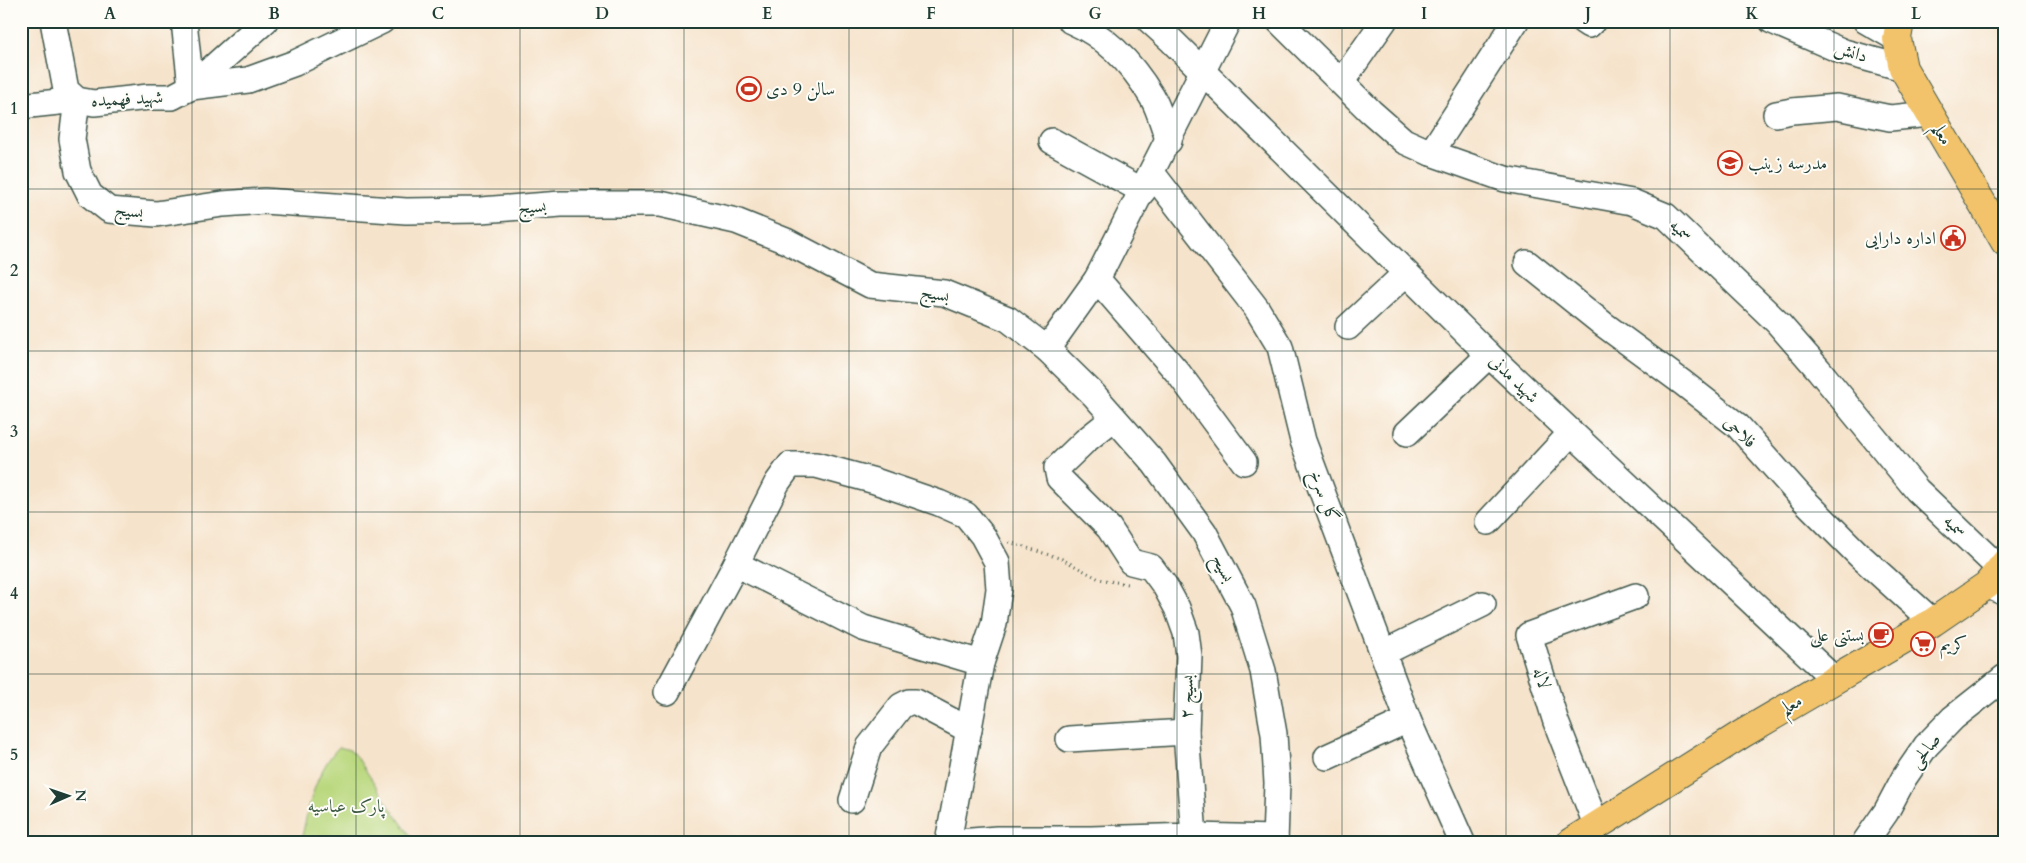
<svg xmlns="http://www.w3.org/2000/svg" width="2026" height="863" font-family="Cardo,Amiri,serif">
<rect width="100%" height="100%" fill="#fdfcf7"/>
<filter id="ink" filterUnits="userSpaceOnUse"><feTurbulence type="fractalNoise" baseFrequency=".02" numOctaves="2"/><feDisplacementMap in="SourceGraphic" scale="10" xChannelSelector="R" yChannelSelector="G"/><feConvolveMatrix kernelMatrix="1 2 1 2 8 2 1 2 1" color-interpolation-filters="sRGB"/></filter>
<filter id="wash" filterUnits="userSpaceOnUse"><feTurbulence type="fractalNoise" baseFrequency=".0096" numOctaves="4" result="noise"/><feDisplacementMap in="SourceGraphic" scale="20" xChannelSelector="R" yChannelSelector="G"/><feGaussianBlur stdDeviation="1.12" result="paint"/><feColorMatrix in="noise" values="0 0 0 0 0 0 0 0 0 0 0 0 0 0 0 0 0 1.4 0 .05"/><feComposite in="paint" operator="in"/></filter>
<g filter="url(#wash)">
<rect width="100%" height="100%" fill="#f6e3cb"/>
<path fill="#bad87e" stroke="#6c8a59" d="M339,747L350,750L359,760L389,806L415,842H301C308,808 315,772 339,747Z"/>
</g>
<g filter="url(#ink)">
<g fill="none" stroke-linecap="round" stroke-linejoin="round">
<defs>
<g id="minor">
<path d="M53,21L66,90L77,100L94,103L149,97H172L191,87L265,21"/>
<path d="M184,21L191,87L248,80L295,63L382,21"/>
<path d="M1071,21C1106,36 1133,65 1152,97C1160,110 1163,127 1169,141"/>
<path d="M1150,21L1172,41L1489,355L1834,679"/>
<path d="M1279,21L1370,111L1404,141L1431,153L1505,179L1632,202L1666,216L1778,323L1819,370L1917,490L2000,569"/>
<path d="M1583,21L1589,25L1593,21"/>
<path d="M1772,21L1844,52L1903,68"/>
<path d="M1866,21L1897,39"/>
<path d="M1342,81L1384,21"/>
<path d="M21,106L77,100L72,139L78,171L90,195L109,210L156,214L223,204L264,201L406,211L481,210L561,204H660L736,221L786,241L870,285L944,293L1008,319L1047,349L1094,395L1154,463L1204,532L1243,606L1263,671L1274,734L1277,783L1275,842"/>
<path d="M1776,114L1792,111L1837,107L1890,118L1930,114"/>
<path d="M1052,141L1143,191"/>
<path d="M1431,153L1516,21"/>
<path d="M1152,173L1257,309L1280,347L1303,441L1408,720L1462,842"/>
<path d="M1527,263L1603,324L1683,383L1738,426L1802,498L1859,555L1933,622"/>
<path d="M1097,279L1179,374L1244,462"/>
<path d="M1348,327L1405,274"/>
<path d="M1047,349L1097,279L1228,21"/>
<path d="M1114,418L1085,441L1057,468L1059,478L1109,528L1131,562L1151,567L1165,586L1177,608L1186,633L1189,656L1186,732L1194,836"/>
<path d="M1407,433L1489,355"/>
<path d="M1488,522L1571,433"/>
<path d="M736,564L863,628L981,663"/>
<path d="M1987,585L2005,593"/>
<path d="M1383,653L1483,604"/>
<path d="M667,692L736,564L777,483L790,465H816L875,481L939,503L966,515L983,536L997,562L999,589L994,624L981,663L948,842"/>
<path d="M1069,739L1186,732"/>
<path d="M1327,757L1408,720"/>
<path d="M852,800L869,747L901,706L909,702H916L969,730"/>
<path d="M1597,827L1556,722L1529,635L1636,596"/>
<path d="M959,842L997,839H1091L1194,836L1275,838"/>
<path d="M1865,842L1886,812L1904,778L1926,746L1953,718L2005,677"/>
</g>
<g id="major">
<path d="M1900,21L1897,39L1903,68L2005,242"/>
<path d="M1571,842L1742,734L1933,622L1987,585L2005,563"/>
</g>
</defs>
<use href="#minor" stroke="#3f564b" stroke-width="28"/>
<use href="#major" stroke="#3f564b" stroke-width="30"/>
<path stroke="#3f564b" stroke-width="3" stroke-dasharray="1 4" stroke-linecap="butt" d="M1009,542L1062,559L1099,579L1127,584"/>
<use href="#minor" stroke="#fff" stroke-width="25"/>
<use href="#major" stroke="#f2c36a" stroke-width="28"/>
</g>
</g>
<path fill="none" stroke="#1f3d34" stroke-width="1" stroke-opacity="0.55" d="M192,21V842M356,21V842M520,21V842M684,21V842M849,21V842M1013,21V842M1177,21V842M1342,21V842M1506,21V842M1670,21V842M1834,21V842M21,189H2005M21,351H2005M21,512H2005M21,674H2005"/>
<defs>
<symbol id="stadium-ring" viewBox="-11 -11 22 22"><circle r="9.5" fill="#fdfcf7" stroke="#c8321e" stroke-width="1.5"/><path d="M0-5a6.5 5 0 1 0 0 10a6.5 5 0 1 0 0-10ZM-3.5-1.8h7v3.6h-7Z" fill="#c8321e"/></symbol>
<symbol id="school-ring" viewBox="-11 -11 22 22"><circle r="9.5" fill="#fdfcf7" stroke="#c8321e" stroke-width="1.5"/><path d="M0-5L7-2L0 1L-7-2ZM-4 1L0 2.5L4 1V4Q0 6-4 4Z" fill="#c8321e"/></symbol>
<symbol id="civic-ring" viewBox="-11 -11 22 22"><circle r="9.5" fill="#fdfcf7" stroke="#c8321e" stroke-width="1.5"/><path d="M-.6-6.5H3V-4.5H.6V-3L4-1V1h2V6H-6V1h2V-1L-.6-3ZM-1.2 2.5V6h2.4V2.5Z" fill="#c8321e"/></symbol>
<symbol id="cafe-ring" viewBox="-11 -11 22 22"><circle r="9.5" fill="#fdfcf7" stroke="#c8321e" stroke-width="1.5"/><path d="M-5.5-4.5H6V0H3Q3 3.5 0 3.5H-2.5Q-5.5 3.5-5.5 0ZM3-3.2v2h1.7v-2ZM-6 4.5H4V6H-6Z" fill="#c8321e"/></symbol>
<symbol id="supermarket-ring" viewBox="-11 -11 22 22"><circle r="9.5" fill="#fdfcf7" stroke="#c8321e" stroke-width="1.5"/><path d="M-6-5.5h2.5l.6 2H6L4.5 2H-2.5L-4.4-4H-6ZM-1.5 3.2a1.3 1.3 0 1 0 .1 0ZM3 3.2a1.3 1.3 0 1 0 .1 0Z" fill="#c8321e"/></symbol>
</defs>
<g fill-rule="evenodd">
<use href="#stadium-ring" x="735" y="75" width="28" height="28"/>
<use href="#school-ring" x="1716" y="149" width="28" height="28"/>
<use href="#civic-ring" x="1939" y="224" width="28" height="28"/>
<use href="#cafe-ring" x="1867" y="621" width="28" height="28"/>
<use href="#supermarket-ring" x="1909" y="630" width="28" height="28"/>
</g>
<g text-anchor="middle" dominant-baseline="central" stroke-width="4" stroke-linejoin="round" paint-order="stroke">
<g font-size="18" fill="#1f3d34" stroke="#fdfcf7">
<text transform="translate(1851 52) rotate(18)">دانش</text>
<text transform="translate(127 99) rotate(-3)">شهید فهمیده</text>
<text transform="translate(1942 134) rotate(60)">معلم</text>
<text transform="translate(532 207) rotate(-4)">بسیج</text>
<text transform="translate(129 211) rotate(7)">بسیج</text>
<text transform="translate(1681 230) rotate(42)">سمیه</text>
<text transform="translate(935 294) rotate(11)">بسیج</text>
<text transform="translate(1514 379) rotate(44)">شهید مدنی</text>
<text transform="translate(1740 432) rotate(44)">فلاحی</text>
<text transform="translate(1324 496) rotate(69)">گل سرخ</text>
<text transform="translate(1955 526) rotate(44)">سمیه</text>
<text transform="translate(1223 568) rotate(62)">بسیح</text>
<text transform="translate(1542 678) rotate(73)">لاله</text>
<text transform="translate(1187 697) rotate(-88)">بسیج ۲</text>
<text transform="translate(1791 705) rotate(-31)">معلم</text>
<text transform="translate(1925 751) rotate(-52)">صالحی</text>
</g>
<g font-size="18" fill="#1f3d34" stroke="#fdfcf7" text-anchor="start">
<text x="766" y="89">سالن 9 دی</text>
<text x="1748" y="163">مدرسه زینب</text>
<text x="1936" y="238" text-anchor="end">اداره دارایی</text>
<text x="1864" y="635" text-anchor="end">بستنی علی</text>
<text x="1940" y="644">کریم</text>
</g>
<g font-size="18" fill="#3e5c43" stroke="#fdfcf7">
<text x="346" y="806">پارک عباسیه</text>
</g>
</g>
<rect width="2026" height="863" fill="none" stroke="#fdfcf7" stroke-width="55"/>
<g transform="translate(68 796) rotate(88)" stroke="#fdfcf7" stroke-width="4" paint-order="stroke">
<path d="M0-4L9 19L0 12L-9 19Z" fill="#1f3d34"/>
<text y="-8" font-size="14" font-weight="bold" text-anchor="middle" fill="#1f3d34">N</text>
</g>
<rect x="28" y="28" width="1970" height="808" fill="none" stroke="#1f3d34" stroke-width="2"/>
<g font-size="16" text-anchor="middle" font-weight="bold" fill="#1f3d34">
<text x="110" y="19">A</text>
<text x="274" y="19">B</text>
<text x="438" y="19">C</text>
<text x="602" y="19">D</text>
<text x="767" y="19">E</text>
<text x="931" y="19">F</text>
<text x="1095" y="19">G</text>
<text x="1259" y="19">H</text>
<text x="1424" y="19">I</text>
<text x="1588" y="19">J</text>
<text x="1752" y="19">K</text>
<text x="1916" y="19">L</text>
<text x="14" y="114">1</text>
<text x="14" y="276">2</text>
<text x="14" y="437">3</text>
<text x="14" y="599">4</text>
<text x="14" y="760">5</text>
</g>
</svg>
